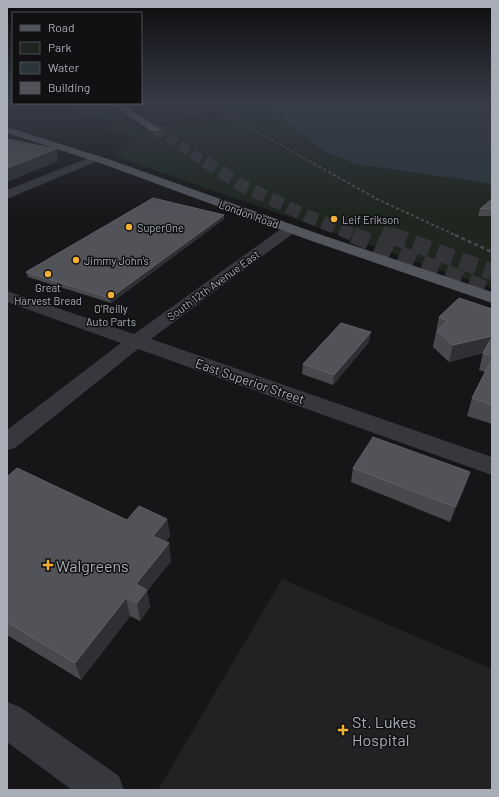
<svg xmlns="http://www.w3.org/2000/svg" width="499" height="797" font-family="Barlow,sans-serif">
<rect width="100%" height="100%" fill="#161618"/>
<path fill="#222225" d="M282,579L492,669V790H158Z"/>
<path fill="#1e261f" d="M55,104H104L143,130L206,121L205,118L232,116L206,104H264L322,150L355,164L492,184V288L117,157L114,153L124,145L125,142L132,138L109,131V128L117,123L51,105Z"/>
<path fill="#2c353c" d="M264,104H492V184L355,164L322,150Z"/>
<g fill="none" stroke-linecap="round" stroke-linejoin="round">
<g fill="#2c353c" fill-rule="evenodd">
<path d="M241,104H245L230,107L229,106Z"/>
<path d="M207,109L208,111L175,119L173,118Z"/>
</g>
<path stroke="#333438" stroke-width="10" stroke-dasharray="10 5" stroke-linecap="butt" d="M155,129L206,162"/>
<g stroke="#333438" stroke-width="13" stroke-dasharray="13 6" stroke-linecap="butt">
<path d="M205,161L243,186L307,216L356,236"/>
<path d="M382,232L393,236"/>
</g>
<g stroke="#333438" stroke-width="17" stroke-dasharray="17 8" stroke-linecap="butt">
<path d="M353,235L492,292"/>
<path d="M390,235L492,272"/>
</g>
<g fill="#37383d" fill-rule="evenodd">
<path d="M96,155L102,158L100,160L7,199V190Z"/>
<path d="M290,225L295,226L297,229L295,232L151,339L492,457V475L138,349L15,448L7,450V430L121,343L7,302V291L134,334L285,226Z"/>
<path d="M7,702L20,707L119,776L124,790H72L7,742Z"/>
</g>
<path fill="#53555c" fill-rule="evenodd" d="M7,127L111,160L316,233L492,292V303L306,239L103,164L7,133Z"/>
<path fill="#63666e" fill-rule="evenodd" d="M112,104H123L160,129L159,131H151Z"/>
<path stroke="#4a4c52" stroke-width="1.5" stroke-dasharray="2.5 2" stroke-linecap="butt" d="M199,104L239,122L311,162"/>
<path stroke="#4a4c52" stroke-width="2" stroke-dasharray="3 2.5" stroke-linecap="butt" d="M309,161L377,199L457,236"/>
<path stroke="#4a4c52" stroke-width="2.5" stroke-dasharray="4 3" stroke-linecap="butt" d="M455,235L492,252"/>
</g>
<g fill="#47494d">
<path d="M492,199V216H478L480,209Z"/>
<path d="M224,219L111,303L28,277L26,272Z"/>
<path d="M492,309V424L467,416L472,398L485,372L479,370L483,353L449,362L433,347L439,317Z"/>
<path d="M369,342L333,385L302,374L303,364Z"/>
<path d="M353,468L465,487L450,522L351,482Z"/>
<path d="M7,477L127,520L167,519L170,536L166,541L171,561L147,591L150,607L140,621L130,616L81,680L7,635Z"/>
</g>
<g fill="#2f3033">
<path d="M56,149L58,161L7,182V168Z"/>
<path d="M224,215V219L111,303L110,298Z"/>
<path d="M371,332L369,342L333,385L334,375Z"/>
<path d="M492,336L488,352L449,362L453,345Z"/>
<path d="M470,472L465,487L450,522L455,507Z"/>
<path d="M167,519L170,536L156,553L153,536Z"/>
<path d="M169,543L171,561L147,591L150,607L140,621L137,603L136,584Z"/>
<path d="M126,598L130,616L81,680L75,663Z"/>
</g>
<g fill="#525359" stroke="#5f6168">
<path d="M7,139L56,149L7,168Z"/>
<path d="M153,198L224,215L110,298L26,272Z"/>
<path d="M492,199V208L480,209Z"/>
<path d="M459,298L492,309V336L453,345L437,331L448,321L439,317Z"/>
<path d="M341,323L371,332L334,375L303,364Z"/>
<path d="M492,337V356L483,353Z"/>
<path d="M492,359V405L472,398Z"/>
<path d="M373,437L470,472L455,507L353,468Z"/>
<path d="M17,468L127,520L139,506L167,519L153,536L169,543L136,584L147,590L137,603L126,598L75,663L7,622V477Z"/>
</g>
<linearGradient id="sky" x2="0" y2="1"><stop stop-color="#0c0c0d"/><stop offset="0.48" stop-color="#363c48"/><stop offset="1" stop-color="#363c48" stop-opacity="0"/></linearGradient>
<rect width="499" height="215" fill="url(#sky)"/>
<g fill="#f2b134" stroke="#111113" stroke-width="1.5">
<circle cx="334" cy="219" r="4"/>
<circle cx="129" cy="227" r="4"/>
<circle cx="76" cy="260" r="4"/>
<circle cx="48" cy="274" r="4"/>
<circle cx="111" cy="295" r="4"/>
<path d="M46 559h4v4h4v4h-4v4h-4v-4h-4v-4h4z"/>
<path d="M341 724h4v4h4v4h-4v4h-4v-4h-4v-4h4z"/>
</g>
<g text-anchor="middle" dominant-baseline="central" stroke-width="3" stroke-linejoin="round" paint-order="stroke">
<g font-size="11" fill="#a8adb8" stroke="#111113">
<text transform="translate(249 214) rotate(20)">London Road</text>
<text transform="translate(213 285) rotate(-36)">South 12th Avenue East</text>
</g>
<g font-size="11" fill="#a8adb8" stroke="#111113" text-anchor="start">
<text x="342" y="219">Leif Erikson</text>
<text x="137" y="227">SuperOne</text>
<text x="84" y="260">Jimmy John's</text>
<text x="48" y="287" text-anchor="middle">Great<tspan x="48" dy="13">Harvest Bread</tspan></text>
<text x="111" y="308" text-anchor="middle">O'Reilly<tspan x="111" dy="13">Auto Parts</tspan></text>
</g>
<g font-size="13" fill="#a8adb8" stroke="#111113">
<text transform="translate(250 381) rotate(19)">East Superior Street</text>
</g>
<g font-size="16" fill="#a8adb8" stroke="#111113" text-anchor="start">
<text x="56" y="565">Walgreens</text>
<text x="352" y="721">St. Lukes<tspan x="352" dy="18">Hospital</tspan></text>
</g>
</g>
<rect width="499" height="797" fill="none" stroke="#a8adb8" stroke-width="16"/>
<rect x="12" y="12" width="130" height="92" fill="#111113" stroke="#4d4f55"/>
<rect x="20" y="25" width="20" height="6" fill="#53555c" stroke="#4d4f55"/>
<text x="48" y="32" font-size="12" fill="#a8adb8">Road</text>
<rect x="20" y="42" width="20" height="12" fill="#1e261f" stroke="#4d4f55"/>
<text x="48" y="52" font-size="12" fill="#a8adb8">Park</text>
<rect x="20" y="62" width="20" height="12" fill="#2c353c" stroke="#4d4f55"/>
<text x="48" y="72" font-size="12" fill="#a8adb8">Water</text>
<rect x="20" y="82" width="20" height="12" fill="#525359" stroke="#4d4f55"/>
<text x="48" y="92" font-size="12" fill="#a8adb8">Building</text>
</svg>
